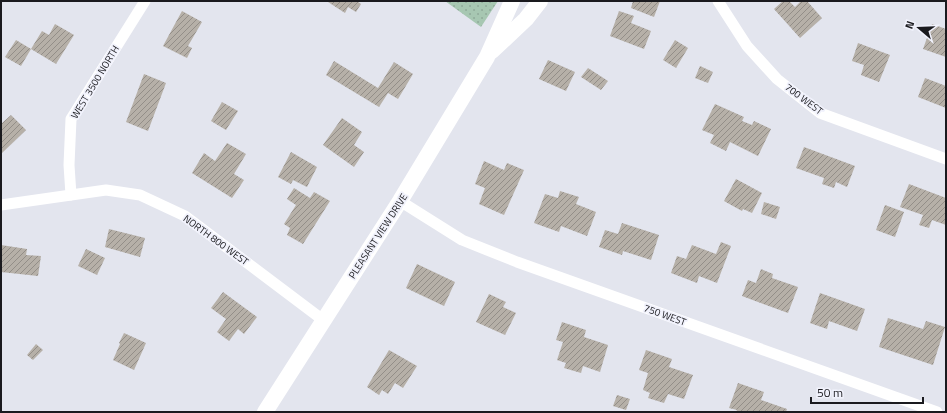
<svg xmlns="http://www.w3.org/2000/svg" width="947" height="413" font-family="'Titillium Web',sans-serif">
<defs>
<pattern id="grass-dots" width="8" height="8" patternUnits="userSpaceOnUse"><rect width="8" height="8" fill="#a7c7b2"/><path d="M2 2h.1M6 6h.1" fill="none" stroke="#8faa99" stroke-width="1.8" stroke-linecap="round"/></pattern>
<pattern id="building-hatch" width="6" height="6" patternUnits="userSpaceOnUse"><rect width="6" height="6" fill="#b6b0a8"/><path d="M-1 1l2-2M0 6l6-6M5 7l2-2" fill="none" stroke="#938e88"/></pattern>
</defs>
<rect width="100%" height="100%" fill="#e3e5ee"/>
<path fill="url(#grass-dots)" d="M445,1H498L481,27Z"/>
<g fill="url(#building-hatch)">
<path d="M329,1H357L361,4L356,12L348,7L345,13L328,2Z"/>
<path d="M633,1H660L654,17L631,8Z"/>
<path d="M783,1H789L795,7L801,1H807L822,18L800,38L774,9Z"/>
<path d="M182,11L202,22L188,46L192,48L187,58L163,46Z"/>
<path d="M619,11L634,16L631,23L651,31L644,49L610,36Z"/>
<path d="M55,24L74,35L56,64L31,49L42,31L49,35Z"/>
<path d="M932,24L946,29V57L923,49Z"/>
<path d="M16,40L31,49L21,66L5,57Z"/>
<path d="M675,40L688,48L676,68L663,60Z"/>
<path d="M858,43L890,55L879,82L861,75L864,65L852,61Z"/>
<path d="M548,60L575,72L566,91L539,79Z"/>
<path d="M334,61L378,88L394,62L413,74L398,99L388,93L379,107L326,75Z"/>
<path d="M700,66L713,72L708,83L695,78Z"/>
<path d="M588,68L608,81L601,90L581,77Z"/>
<path d="M144,74L166,83L148,131L126,122Z"/>
<path d="M925,78L946,86V108L918,97Z"/>
<path d="M222,102L238,111L226,130L211,121Z"/>
<path d="M715,104L744,117L742,121L752,125L754,121L771,129L758,156L730,142L726,151L710,143L714,135L702,130Z"/>
<path d="M11,115L26,130L1,154V124Z"/>
<path d="M342,118L362,132L354,145L364,152L354,167L323,145Z"/>
<path d="M227,143L246,154L234,174L244,180L232,198L192,173L204,153L215,161Z"/>
<path d="M804,147L855,166L847,187L836,182L834,188L822,184L824,178L796,168Z"/>
<path d="M291,152L317,167L307,187L293,180L291,184L278,177Z"/>
<path d="M484,161L504,170L507,163L524,170L504,215L479,204L485,188L475,184Z"/>
<path d="M736,179L762,193L752,213L743,209L742,211L724,201Z"/>
<path d="M909,184L946,198V225L932,220L929,228L919,225L923,215L900,207Z"/>
<path d="M294,188L310,198L314,192L330,201L303,244L287,235L290,228L284,224L296,205L287,199Z"/>
<path d="M560,191L579,197L576,204L596,212L587,236L561,226L559,232L534,223L545,194L558,198Z"/>
<path d="M764,202L780,207L776,219L761,214Z"/>
<path d="M885,205L904,212L895,237L876,230Z"/>
<path d="M622,223L659,235L651,260L623,251L622,255L599,247L605,230L618,234Z"/>
<path d="M109,229L145,238L140,257L105,247Z"/>
<path d="M721,242L731,246L717,283L699,276L697,283L671,273L677,256L686,259L692,245L716,254Z"/>
<path d="M1,245L27,249L26,255L41,256L38,276L1,272Z"/>
<path d="M86,249L105,258L97,275L78,266Z"/>
<path d="M417,264L455,282L444,306L406,288Z"/>
<path d="M761,269L773,274L772,278L798,287L788,313L742,296L748,280L756,283Z"/>
<path d="M223,292L257,317L244,334L238,329L229,341L217,332L226,319L211,308Z"/>
<path d="M820,293L865,309L857,331L829,321L827,329L810,323Z"/>
<path d="M489,294L506,302L503,307L516,313L505,335L476,322Z"/>
<path d="M888,318L923,329L926,321L945,327L933,365L879,347Z"/>
<path d="M562,322L586,330L584,337L608,345L600,372L583,366L581,373L564,368L566,363L557,360L563,342L556,340Z"/>
<path d="M124,333L146,343L134,370L113,360L120,344L119,343Z"/>
<path d="M36,344L43,350L33,360L27,355Z"/>
<path d="M389,350L417,366L403,388L395,383L388,394L382,390L379,395L367,387Z"/>
<path d="M646,350L672,359L669,367L693,375L684,399L668,394L664,403L648,398L650,393L643,390L648,373L639,370Z"/>
<path d="M738,383L764,392L761,400L787,409L786,412H736L737,410L729,408Z"/>
<path d="M617,395L630,399L626,410L613,406Z"/>
</g>
<g fill="none" stroke-linecap="round" stroke-linejoin="round">
<g stroke="#fff" stroke-width="11">
<path d="M718,1L747,46L777,79L820,113L946,159"/>
<path d="M71,195L69,165L71,119L145,1"/>
<path d="M400,201L462,240L517,262L937,412"/>
<path d="M1,205L106,190L140,195L185,216L323,320"/>
</g>
<g stroke="#fff" stroke-width="16">
<path d="M492,51L526,19L540,1"/>
<path d="M265,412L400,201L487,57L512,1"/>
</g>
</g>
<g text-anchor="middle" dominant-baseline="central" stroke-width="3.5" stroke-linejoin="round" paint-order="stroke">
<g font-size="10" fill="#1a1a1e" stroke="#f1f2fc">
<text transform="translate(95 82) rotate(-59)">WEST 3500 NORTH</text>
<text transform="translate(804 99) rotate(37)">700 WEST</text>
<text transform="translate(378 236) rotate(-57)">PLEASANT VIEW DRIVE</text>
<text transform="translate(216 240) rotate(36)">NORTH 800 WEST</text>
<text transform="translate(665 315) rotate(20)">750 WEST</text>
</g>
</g>
<rect width="947" height="413" fill="none" stroke="#1a1a1e" stroke-width="4"/>
<g transform="translate(919 28) rotate(289)" stroke="#f1f2fc" stroke-width="3" paint-order="stroke">
<path d="M0-3L7 15L0 10L-7 15Z" fill="#1a1a1e"/>
<text y="-6" font-size="11" font-weight="bold" text-anchor="middle" fill="#1a1a1e">N</text>
</g>
<path d="M811 397v6h112v-6" fill="none" stroke="#1a1a1e" stroke-width="2"/>
<text x="817" y="397" font-size="12" fill="#1a1a1e" stroke="#f1f2fc" stroke-width="3" paint-order="stroke">50 m</text>
</svg>
